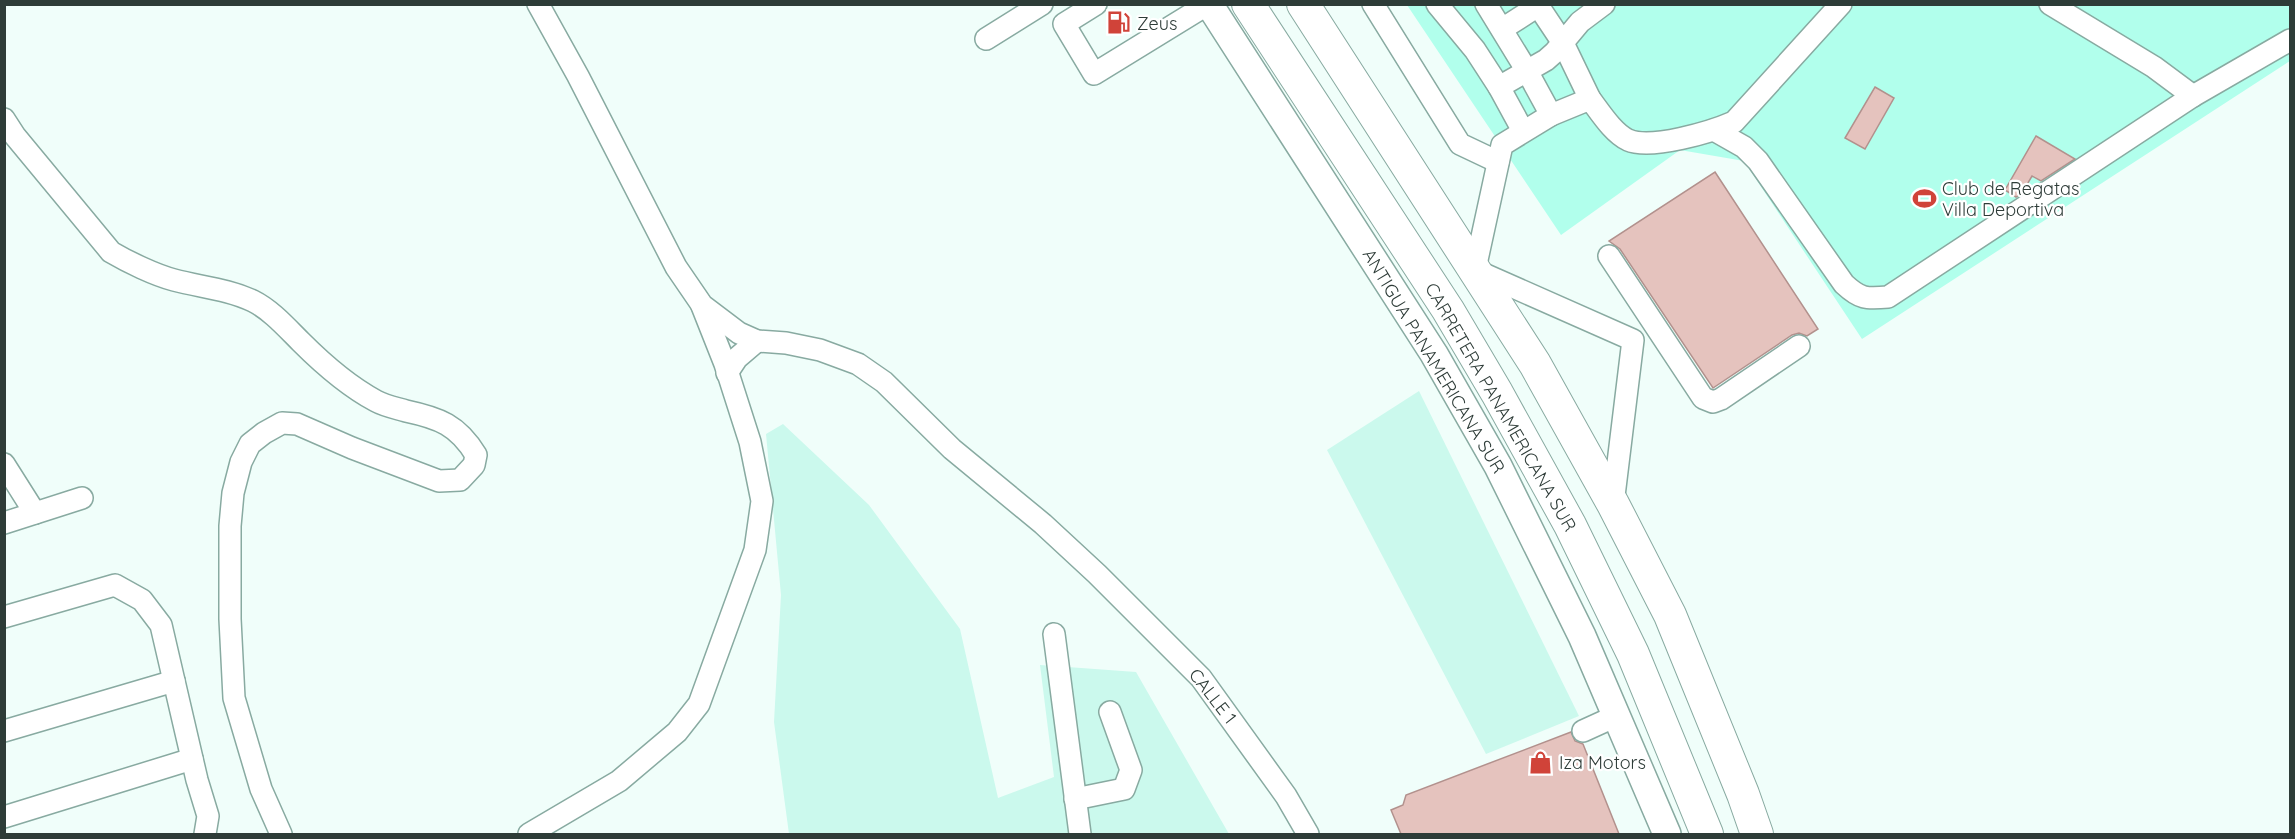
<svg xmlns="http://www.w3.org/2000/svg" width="2295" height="839" font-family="Quicksand,sans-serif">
<rect width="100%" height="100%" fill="#f0fefa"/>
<g fill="#cbf9ed">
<path d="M1419,391L1579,716L1486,754L1327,450Z"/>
<path d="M783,424L869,505L960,629L998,798L1054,777L1040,665L1136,672L1229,834H789L774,722L781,595L766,434Z"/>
</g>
<path fill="#b1ffec" d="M1407,5H2290V61L1862,339L1744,161L1680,150L1561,235Z"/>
<g fill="#e5c3be" stroke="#b2918d" stroke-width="1.5">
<path d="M1875,87L1894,98L1865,149L1845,138Z"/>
<path d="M2036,136L2075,159L2041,181L2032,176L2022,193L2016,197L2005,190Z"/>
<path d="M1715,172L1818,329L1807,336L1799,333L1792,335L1713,388L1620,249L1609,241Z"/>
<path d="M1571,732L1575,741L1583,744L1619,834H1401L1391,810L1403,805L1406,795Z"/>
</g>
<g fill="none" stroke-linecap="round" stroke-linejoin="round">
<defs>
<g id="minor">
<path d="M538,4L578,76L676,267L702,305L739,333L757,341L786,343L820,350L858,364L884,382L952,449L1043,524L1097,574L1201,678L1286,796L1308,834"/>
<path d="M1096,4L1064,24L1094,74L1208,4"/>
<path d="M1373,4L1460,144L1498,162"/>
<path d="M1437,4L1475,50L1499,87L1523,131"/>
<path d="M1486,4L1527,71L1551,115"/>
<path d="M1537,4L1563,43L1590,99"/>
<path d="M2050,4L2154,67L2193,96"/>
<path d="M1502,29L1538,6"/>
<path d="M986,39L1042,4"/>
<path d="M1499,87L1546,60L1555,52L1580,22L1604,4"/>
<path d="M4,119L15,136L111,252C128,262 155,275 174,280C200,287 228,289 253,301C271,310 286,327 301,342C323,364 348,386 376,401C385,406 396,408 406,411C439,418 458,425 476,455L474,465L460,480L439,481L352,448L297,424L282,423L264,433L250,444L241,462L233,493L230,526V619L234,698L261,789L281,834"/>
<path d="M1714,130L1744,147L1758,161L1844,284C1860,299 1866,299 1888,297L2193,96L2290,40"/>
<path d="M1609,256L1703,398L1713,402L1721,399L1799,346"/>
<path d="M1475,269L1502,145L1551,115L1590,99C1600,112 1613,133 1628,140C1651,150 1711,132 1734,122L1841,4"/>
<path d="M1477,271L1633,340L1613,504"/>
<path d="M727,373L737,358L757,341"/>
<path d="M4,464L35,513"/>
<path d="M4,523L82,498"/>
<path d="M4,617L115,585L142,600L161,625L197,780L208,816L205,834"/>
<path d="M1054,634L1080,834"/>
<path d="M4,731L174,681"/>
<path d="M1583,731L1616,716"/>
<path d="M1075,799L1124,789L1131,770L1110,712"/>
<path d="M4,817L192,759"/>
<path d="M529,834L619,781L677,732L699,704L755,550L762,501L750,442L725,364L702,306"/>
</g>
<path id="major" d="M1209,4L1434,354L1498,466L1582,636L1667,834"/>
<g id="highway">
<path d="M1248,4L1448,310L1497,393L1570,525L1633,654L1707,834"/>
<path d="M1303,4L1535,364L1613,504L1670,615L1743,794L1757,834"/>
</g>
</defs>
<use href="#minor" stroke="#88aaa1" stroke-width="24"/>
<use href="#major" stroke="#88aaa1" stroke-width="30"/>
<use href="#highway" stroke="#88aaa1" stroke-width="34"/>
<use href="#minor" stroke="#fff" stroke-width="21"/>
<use href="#major" stroke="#fff" stroke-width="27"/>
<use href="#highway" stroke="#fff" stroke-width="32"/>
</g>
<defs>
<symbol id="fuel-bare" viewBox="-9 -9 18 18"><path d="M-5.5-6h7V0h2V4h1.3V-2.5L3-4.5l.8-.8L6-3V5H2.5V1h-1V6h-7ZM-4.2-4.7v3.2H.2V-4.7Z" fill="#d04339" stroke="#fff" stroke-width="2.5" paint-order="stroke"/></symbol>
<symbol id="stadium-bare" viewBox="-9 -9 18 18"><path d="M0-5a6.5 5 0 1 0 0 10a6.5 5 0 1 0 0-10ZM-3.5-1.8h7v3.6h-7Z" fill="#d04339" stroke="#fff" stroke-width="2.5" paint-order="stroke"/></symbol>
<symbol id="shop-bare" viewBox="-9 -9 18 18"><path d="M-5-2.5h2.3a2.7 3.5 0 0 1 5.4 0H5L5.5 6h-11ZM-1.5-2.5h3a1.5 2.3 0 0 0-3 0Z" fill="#d04339" stroke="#fff" stroke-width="2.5" paint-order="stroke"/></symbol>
</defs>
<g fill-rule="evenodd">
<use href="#fuel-bare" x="1102" y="6" width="33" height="33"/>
<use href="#stadium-bare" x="1908" y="182" width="33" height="33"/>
<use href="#shop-bare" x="1524" y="746" width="33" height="33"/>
</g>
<g text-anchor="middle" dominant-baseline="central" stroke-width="4.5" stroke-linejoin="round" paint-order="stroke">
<g font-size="18" fill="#2e3c38" stroke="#fff" text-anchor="start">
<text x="1137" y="23">Zeus</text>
<text x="1942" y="188">Club de Regatas<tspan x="1942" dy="21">Villa Deportiva</tspan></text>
<text x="1559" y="762">Iza Motors</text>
</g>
<g font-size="18" fill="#2e3c38" stroke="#fff">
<text transform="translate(1434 361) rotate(59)">ANTIGUA PANAMERICANA SUR</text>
<text transform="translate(1501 407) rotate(60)">CARRETERA PANAMERICANA SUR</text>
<text transform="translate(1213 696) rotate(52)">CALLE 1</text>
</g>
</g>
<rect width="2295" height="839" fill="none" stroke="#2e3c38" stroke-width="12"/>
</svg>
